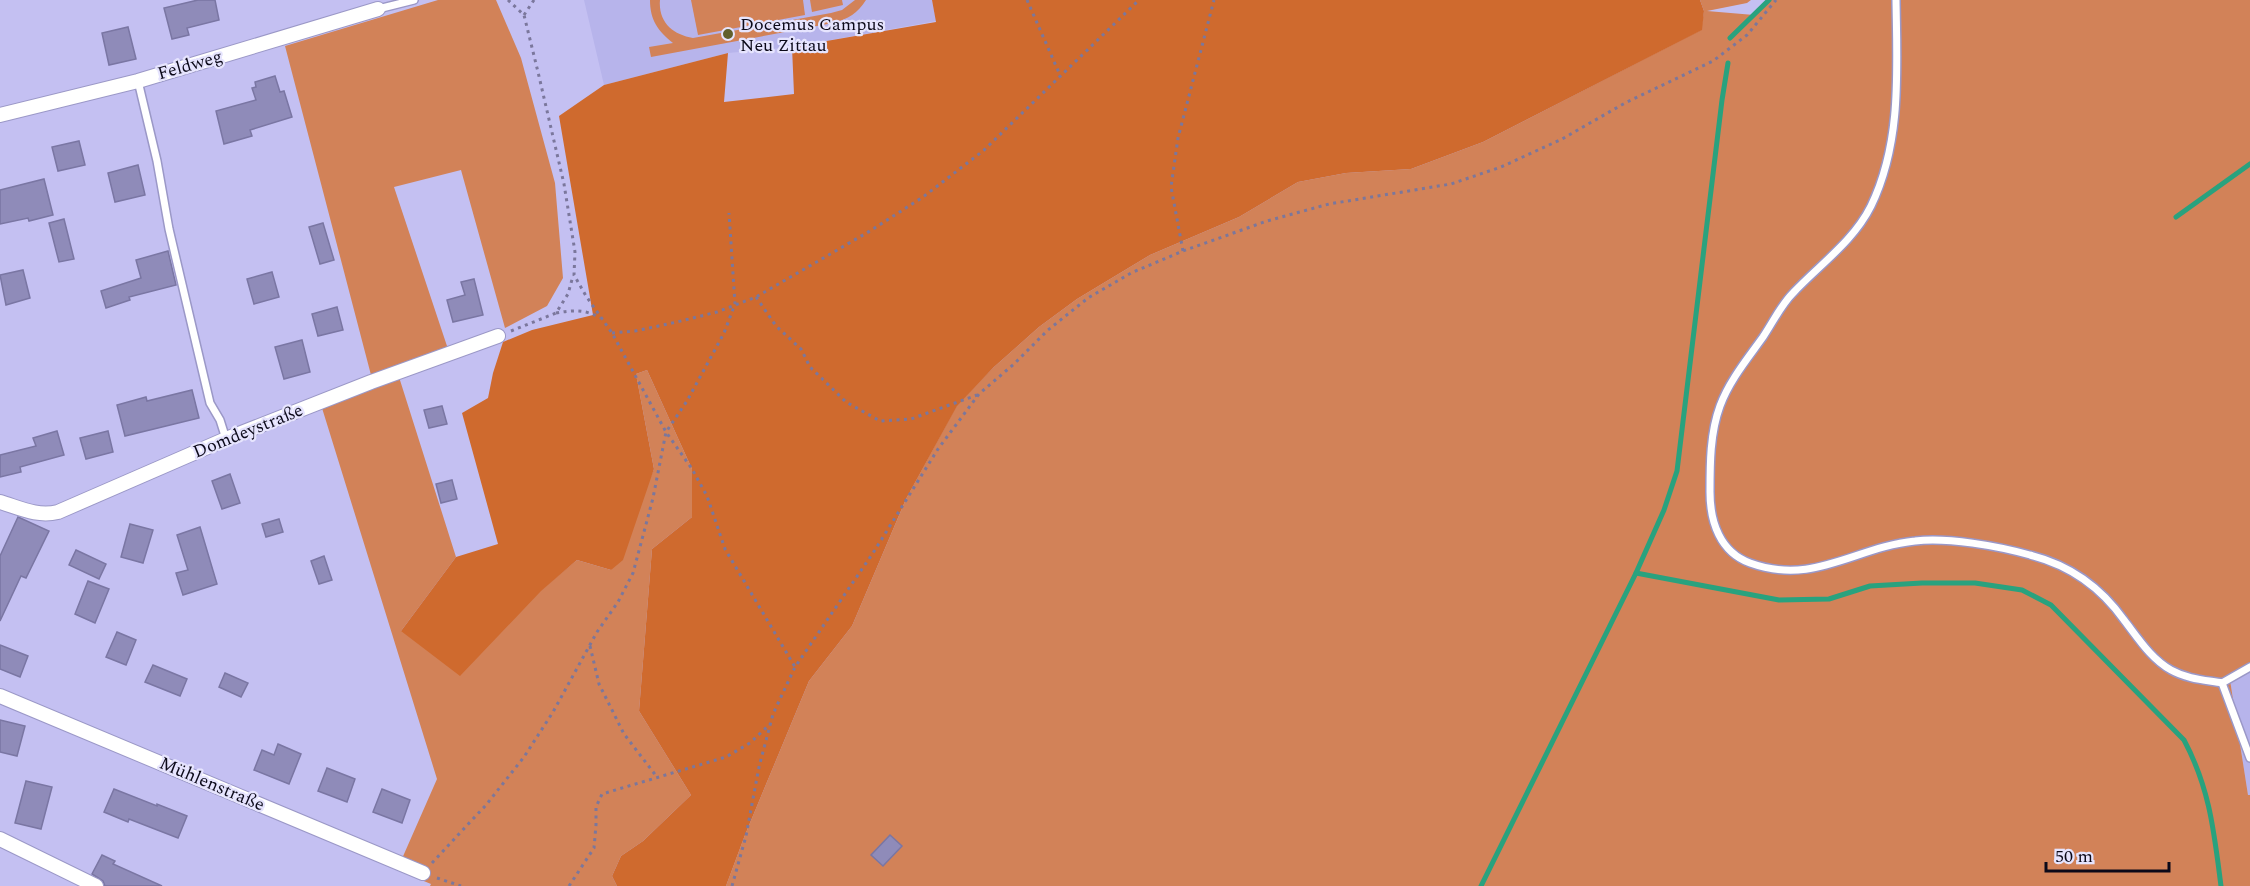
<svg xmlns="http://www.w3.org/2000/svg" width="2250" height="886" font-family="Spectral,serif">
<rect width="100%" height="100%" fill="#c4c0f2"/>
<g fill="#b7b4eb">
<path d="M584,0H932L936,21L792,47L728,53L604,85Z"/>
<path d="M2250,668V795H2248L2230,680Z"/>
</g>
<g fill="#d28258">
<path d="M438,0H496L521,58L555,183L563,278L547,306L505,328L461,170L394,187L448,349L371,375L285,46Z"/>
<path d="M650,0H660C658,22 673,35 693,38L831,13L842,10L855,0H866C858,13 848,19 833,23L651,57L649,47L673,43C658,31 650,20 650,0Z"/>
<path d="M691,0H803L805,15L698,35Z"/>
<path d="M810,0H842L843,5L812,12Z"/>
<path d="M1700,0H1751L1747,3L1707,11L1754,15L1769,0H2250V668L2230,680L2248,795H2250V886H726L745,835L809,681L852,626L906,499L957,405L994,367L1039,327L1077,299L1150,255L1239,217L1298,182L1346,173L1411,169L1483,142L1701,30L1704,11Z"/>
<path d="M647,370L692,469V517L652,549L639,711L691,795L643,841L621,856L612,876L617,886H430L431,884L397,870L437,779L322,408L399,377L456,557L401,631L541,590L577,560L611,570L654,469L636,374Z"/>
</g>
<path fill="#cf6a2e" d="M932,0H1700L1704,11L1702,30L1483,142L1411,169L1346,173L1298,182L1239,217L1150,255L1077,299L1039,327L994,367L957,406L906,499L852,626L809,681L745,835L726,886H617L612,876L621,856L643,841L691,795L639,711L652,549L692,517V469L647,370L636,374L654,469L623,560L611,570L577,560L541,591L460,676L401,631L456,557L498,544L462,413L488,398L493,373L503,342L532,330L593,315L559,116L604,85L728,53L724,102L794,94L792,47L936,22Z"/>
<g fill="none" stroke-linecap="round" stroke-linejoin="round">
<g stroke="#29a27e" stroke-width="5">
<path d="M1730,38L1769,0"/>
<path d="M2176,217L2250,164"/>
<path d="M1636,573L1779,600L1829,599L1870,586L1922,583H1975L2022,590L2051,605L2184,740C2210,789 2214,832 2221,886"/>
<path d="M1481,886L1636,573L1664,510L1677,471L1722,100L1728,63"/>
</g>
</g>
<g fill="#8f8bb9" stroke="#7a76a3" stroke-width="1.5">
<path d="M198,0H215L219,20L187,28L189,35L172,39L164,8Z"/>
<path d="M128,27L136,59L109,65L102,33Z"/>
<path d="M275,76L280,92L284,91L292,117L250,130L252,136L224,144L216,111L256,100L252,88L256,87L255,82Z"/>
<path d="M79,141L85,165L58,171L52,147Z"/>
<path d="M138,165L145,195L115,202L108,173Z"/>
<path d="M44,179L53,215L29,221L28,218L0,224V190Z"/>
<path d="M64,219L74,259L59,262L49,223Z"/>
<path d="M323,223L334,260L320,264L309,227Z"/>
<path d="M168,251L176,285L129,297L130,300L106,308L101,291L141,278L136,260Z"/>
<path d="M23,270L30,298L6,305L0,275Z"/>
<path d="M272,272L279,297L254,304L247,279Z"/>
<path d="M474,279L483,315L453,322L447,300L465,295L461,282Z"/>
<path d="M337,307L343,330L318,336L312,314Z"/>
<path d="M302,340L310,372L284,379L275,347Z"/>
<path d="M192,390L199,418L125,436L117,405L146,397L147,401Z"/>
<path d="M442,406L447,424L429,428L424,410Z"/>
<path d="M57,431L64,455L20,467L21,472L0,477V455L36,446L33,438Z"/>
<path d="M108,431L113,452L86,459L80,438Z"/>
<path d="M230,474L240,503L222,509L212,481Z"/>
<path d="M452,480L457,499L441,503L436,484Z"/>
<path d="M18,517L49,531L26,578L21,576L0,621V556Z"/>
<path d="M279,519L283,532L266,537L262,524Z"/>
<path d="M130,524L153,530L143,563L121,557Z"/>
<path d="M200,527L217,584L183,595L176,573L188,570L177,535Z"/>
<path d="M76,550L106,564L99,579L69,565Z"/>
<path d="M324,556L332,580L319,584L311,561Z"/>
<path d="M88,581L109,589L95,623L75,614Z"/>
<path d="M117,632L136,640L126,665L106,657Z"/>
<path d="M0,645L28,656L20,677L0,669Z"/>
<path d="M153,665L187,679L180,696L145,682Z"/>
<path d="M225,673L248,683L241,697L219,687Z"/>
<path d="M0,720L25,726L17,756L0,752Z"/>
<path d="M278,744L301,754L289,784L254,770L262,750L274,755Z"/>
<path d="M327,768L355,779L347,802L318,791Z"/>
<path d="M26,781L52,787L41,829L15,823Z"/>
<path d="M114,789L157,806V804L187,816L178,838L129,819L128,822L104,812Z"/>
<path d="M382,789L410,800L402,823L373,812Z"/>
<path d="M890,835L902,846L883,866L871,855Z"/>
<path d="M102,855L115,861L113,864L162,886H105L103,881L92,874Z"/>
</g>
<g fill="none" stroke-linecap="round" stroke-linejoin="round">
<defs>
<g id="service">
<path d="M1896,0C1897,70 1902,142 1871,206C1853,242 1819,265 1793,293C1781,305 1773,322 1763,337C1748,358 1729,381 1720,406C1710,433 1710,464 1710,492C1710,522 1720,552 1750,563C1814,586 1855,547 1915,541C1947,537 1998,546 2030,555C2070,565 2100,586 2124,620C2138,638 2151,659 2171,670C2187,679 2205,680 2222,683"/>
<path d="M378,9L414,0"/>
<path d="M138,81L157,161L169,229L210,403L220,420L226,439"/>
<path d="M2222,683L2250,758"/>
<path d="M2222,683L2250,667"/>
</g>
<g id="minor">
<path d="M0,115L138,81L378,9"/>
<path d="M0,502C20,508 37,517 58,512L226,439L371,382L498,336"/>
<path d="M0,696L423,873"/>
<path d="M0,839L96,886"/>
</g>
</defs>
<use href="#service" stroke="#9b98c7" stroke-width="10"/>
<use href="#minor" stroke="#9b98c7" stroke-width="16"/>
<g stroke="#7b779c" stroke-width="3" stroke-dasharray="3 4.5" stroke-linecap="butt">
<path d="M508,0L524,15L538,72L564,184L575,252L574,275L586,296L612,333L666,432L692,469L707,496L725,549L795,667"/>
<path d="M1027,0L1060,75"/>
<path d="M524,15L534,0"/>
<path d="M1183,251L1171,187L1178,138L1214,0"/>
<path d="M756,297L776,326L801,349L810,367L846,402L880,421L911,419L977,395"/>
<path d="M556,313C573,310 585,309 600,318"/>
<path d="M511,331L556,313L568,294L573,276"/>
<path d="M612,333L635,331L677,322L717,312L756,297L870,231L923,197L983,151L1139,0"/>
<path d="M590,646L599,684L624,734L657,777"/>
<path d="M432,863L486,805L524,757L553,712L597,632L618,602L633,573L653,498L666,432L687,401L724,333L735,304L729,213"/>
<path d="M437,878L461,886"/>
<path d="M569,886L594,848L596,825V807L602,794L726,757L750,743L770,724"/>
<path d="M732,886L746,836L759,767L773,714L795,667L873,553L938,449L979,394L1014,364L1048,330L1088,298L1131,273L1183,251L1267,221L1329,204L1451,184L1501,167L1562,139L1625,103L1713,61L1747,35L1776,0"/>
</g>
<use href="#service" stroke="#fff" stroke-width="7"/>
<use href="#minor" stroke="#fff" stroke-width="14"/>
</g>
<circle fill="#61602d" stroke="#e6e4fe" stroke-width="2" cx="728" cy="34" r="6"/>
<g text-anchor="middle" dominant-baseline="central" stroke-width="4.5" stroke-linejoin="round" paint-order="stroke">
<g font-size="18" fill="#0b0919" stroke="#e6e4fe" text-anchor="start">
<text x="740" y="24">Docemus Campus<tspan x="740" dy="21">Neu Zittau</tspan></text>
</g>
<g font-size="18" fill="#0b0919" stroke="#e6e4fe">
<text transform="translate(190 65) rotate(-16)">Feldweg</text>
<text transform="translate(248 431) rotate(-22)">Domdeystraße</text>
<text transform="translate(212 784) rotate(23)">Mühlenstraße</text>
</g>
</g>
<path d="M2046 862v9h123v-9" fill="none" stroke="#0b0919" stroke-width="3"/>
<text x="2055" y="862" font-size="18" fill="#0b0919" stroke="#e6e4fe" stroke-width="4.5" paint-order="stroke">50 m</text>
</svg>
